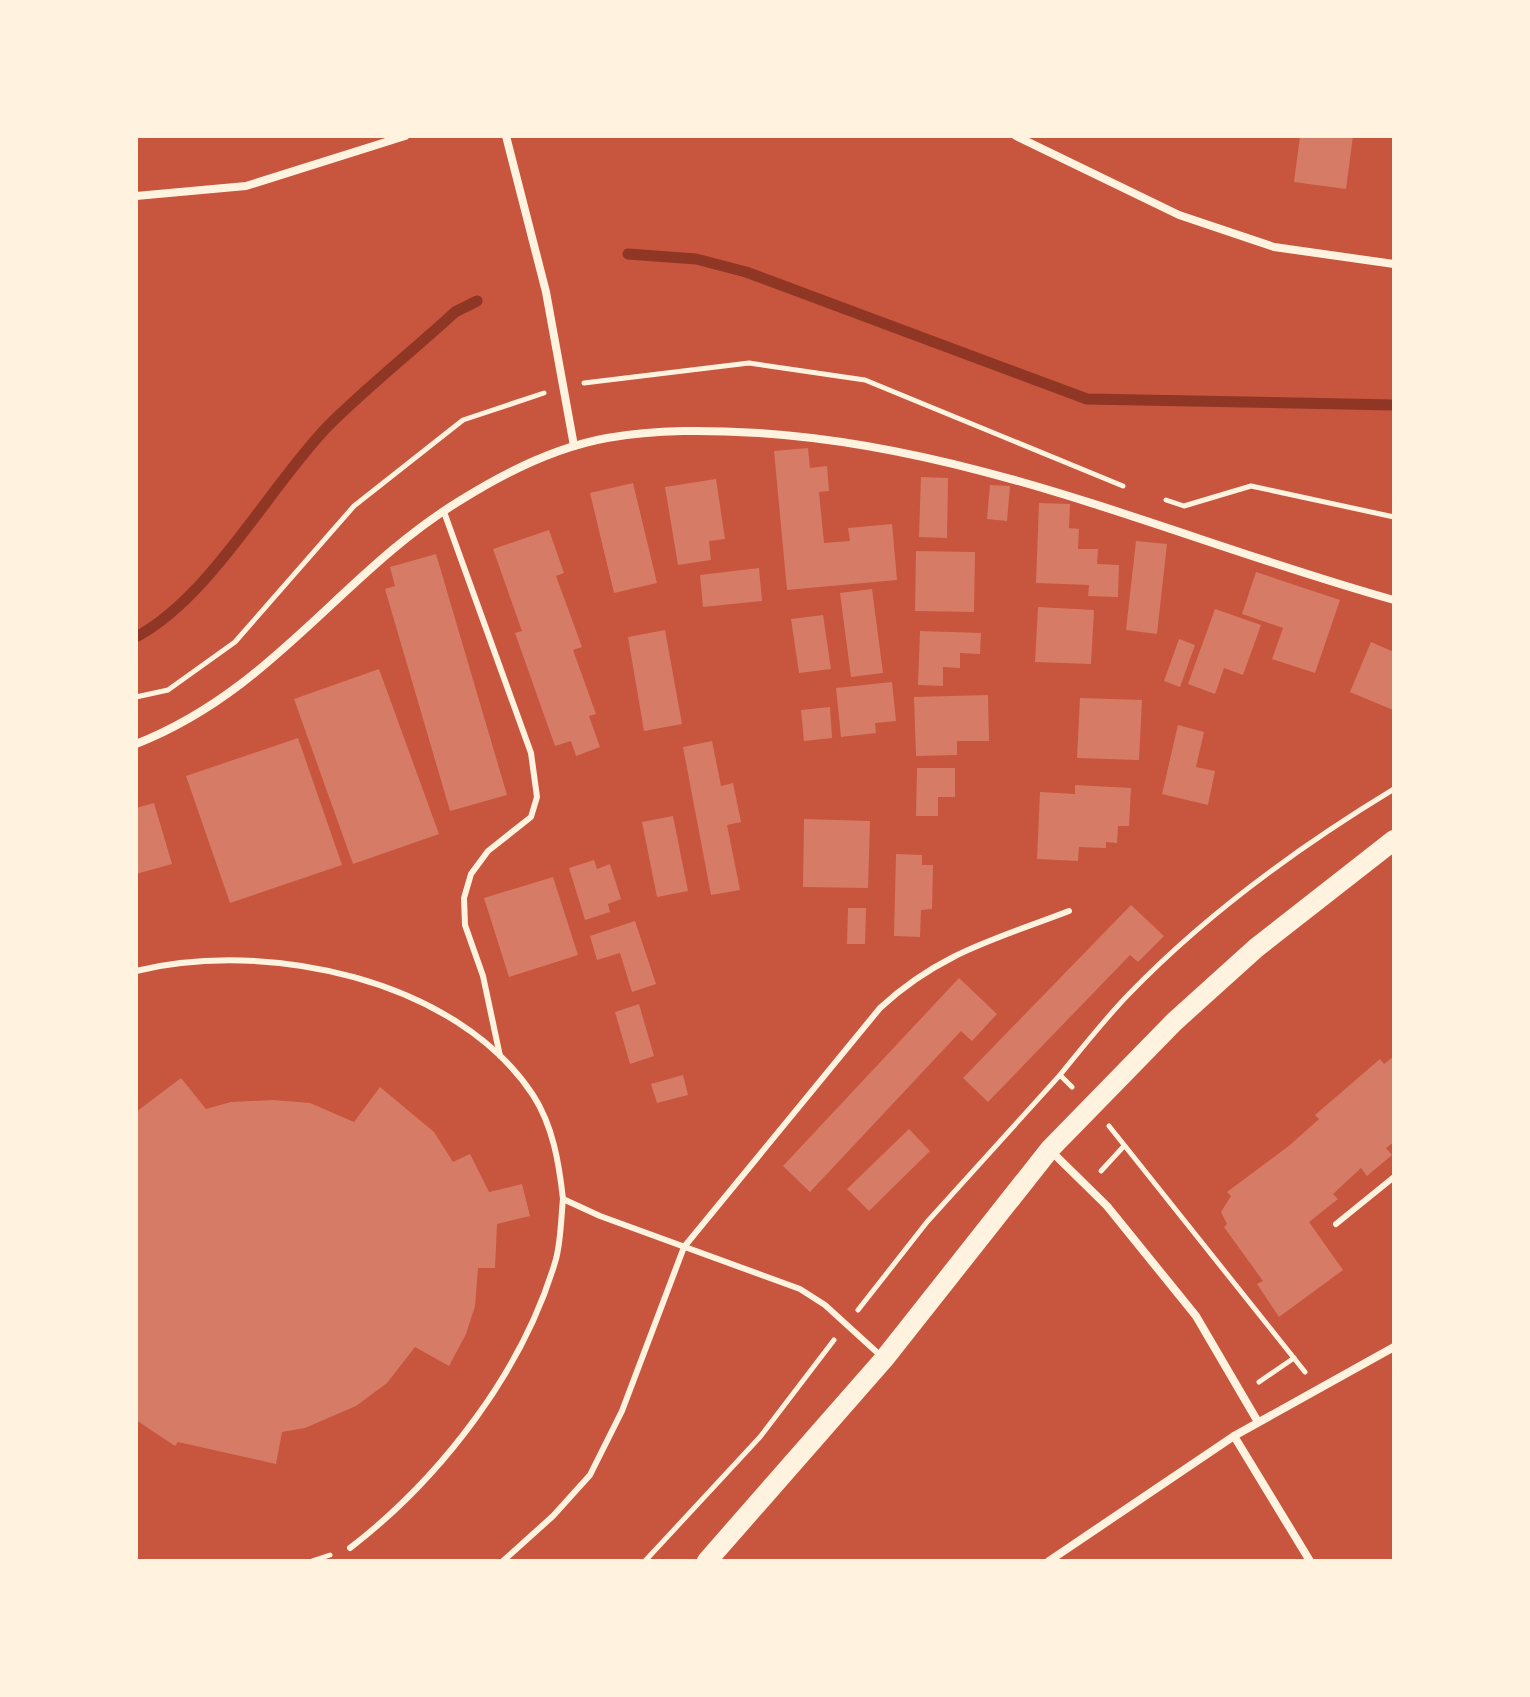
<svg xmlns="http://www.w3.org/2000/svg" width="1530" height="1697" font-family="Ubuntu,sans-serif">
<rect width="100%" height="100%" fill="#c8553d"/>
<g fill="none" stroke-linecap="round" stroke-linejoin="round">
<g stroke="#8f3625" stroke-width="11">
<path d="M628,254L696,259L746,272L1087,399L1394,405"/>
<path d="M136,637C211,597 269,487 328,426C368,386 414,350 455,312L477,301"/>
</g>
</g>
<g fill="#d67c66">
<path d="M1300,136H1353L1346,189L1294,182Z"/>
<path d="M808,448L810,468L827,466L829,491L819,492L824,543L850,541L848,528L892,524L897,580L787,590L774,451Z"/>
<path d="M921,477L948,478L947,538L919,537Z"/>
<path d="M716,479L725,539L709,541L711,560L678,565L665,487Z"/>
<path d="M633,483L657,583L614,593L590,493Z"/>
<path d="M990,485L1010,486L1007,521L987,519Z"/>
<path d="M1039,503L1070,504L1069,528L1079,529L1078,549H1098L1097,564L1119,565L1118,597L1088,596L1089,585L1036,583Z"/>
<path d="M549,530L564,573L556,576L582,647L573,650L596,714L589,716L600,747L576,756L571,741L555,746L515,633L522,631L493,549Z"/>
<path d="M1136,541L1167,544L1157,634L1126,630Z"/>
<path d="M916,551L975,552L974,612L915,611Z"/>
<path d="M436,554L507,795L450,811L385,589L395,586L390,567Z"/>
<path d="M759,568L762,601L703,607L700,575Z"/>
<path d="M1256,572L1340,600L1315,673L1272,659L1283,628L1242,614Z"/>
<path d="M872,589L883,673L851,677L840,593Z"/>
<path d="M1038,607L1094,610L1091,664L1035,662Z"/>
<path d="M1215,609L1261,625L1243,675L1224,668L1215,694L1188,684Z"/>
<path d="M823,615L831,669L799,673L791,619Z"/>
<path d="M665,630L682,724L644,731L628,637Z"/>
<path d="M920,631L981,633L980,654L960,653V668L943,667V686L918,685Z"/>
<path d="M1179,639L1195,645L1180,687L1164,681Z"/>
<path d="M1371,642L1394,652L1393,710L1350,692Z"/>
<path d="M379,669L439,834L353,864L294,699Z"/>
<path d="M892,682L896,721L875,723L876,733L841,737L836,688Z"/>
<path d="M988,695L989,741H957V755L916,756L914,697Z"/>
<path d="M1080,698L1142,700L1139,760L1077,758Z"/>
<path d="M830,707L832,738L804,741L801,710Z"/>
<path d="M1178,725L1204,732L1196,767L1215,771L1208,805L1162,794Z"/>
<path d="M298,738L342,865L230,903L186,776Z"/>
<path d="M712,741L721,786L733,783L741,822L727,825L740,890L711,895L683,747Z"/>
<path d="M917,768H955V797H938V816H916Z"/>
<path d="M1075,785L1131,788L1129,826H1118L1117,843L1106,842V848L1079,847L1078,861L1037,859L1040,792L1075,794Z"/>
<path d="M154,803L172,864L136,874V808Z"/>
<path d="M673,816L688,891L657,897L642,822Z"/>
<path d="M804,819L870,821L868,888L803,887Z"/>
<path d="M896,854L922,855V865H933L932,909L921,910L920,937L894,936Z"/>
<path d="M594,860L597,869L610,864L621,899L608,904L610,912L585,920L569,868Z"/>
<path d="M553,877L578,955L509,977L484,898Z"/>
<path d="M1131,905L1164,936L1138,962L1130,955L988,1102L963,1078Z"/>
<path d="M848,908H866L865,944H847Z"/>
<path d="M635,921L656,984L632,992L620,953L597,960L590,936Z"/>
<path d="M959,978L997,1014L972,1041L961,1031L810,1192L783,1166Z"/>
<path d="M639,1004L654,1056L630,1064L615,1012Z"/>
<path d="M1394,1056V1142L1386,1148L1392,1155L1367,1176L1361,1168L1333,1194L1338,1199L1309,1222L1343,1270L1279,1317L1257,1284L1263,1281L1224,1227L1227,1224L1221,1212L1231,1196L1227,1192L1290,1145L1319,1119L1315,1115L1380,1059L1384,1064Z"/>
<path d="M683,1075L688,1095L657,1103L651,1084Z"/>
<path d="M181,1078L206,1109L231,1102L273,1100L310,1103L354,1122L380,1087L434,1132L453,1162L470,1154L489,1192L522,1184L530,1216L497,1224L495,1268H478L475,1306L466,1334L449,1366L415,1347L387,1383L356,1406L305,1428L282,1432L276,1464L178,1442L175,1446L136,1420V1112Z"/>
<path d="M909,1129L930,1151L869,1211L847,1189Z"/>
</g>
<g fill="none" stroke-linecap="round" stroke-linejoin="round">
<g stroke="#fff3e0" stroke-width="5">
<path d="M584,383L749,363L865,380L1123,486"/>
<path d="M1166,500L1184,506L1251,486L1394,517"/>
<path d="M136,697L168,690L235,642L354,506L463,420L544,393"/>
<path d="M1072,1087L1060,1075C1082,1048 1104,1020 1128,995C1204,916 1300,846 1394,789"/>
<path d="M1109,1126L1305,1372"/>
<path d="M1101,1171L1124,1146"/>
<path d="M858,1310L927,1222L1060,1075"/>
<path d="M1259,1382L1294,1358"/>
<path d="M312,1561L330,1555"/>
<path d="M645,1561L760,1437L834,1340"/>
</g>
<g stroke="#fff3e0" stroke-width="6">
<path d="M444,512L531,753L537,797L531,817L488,851L471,874L464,898L465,925L483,976L500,1056"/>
<path d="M136,971C265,939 456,978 533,1095C553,1126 559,1163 563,1199L600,1216L800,1289L825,1305L881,1356"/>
<path d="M1336,1224L1394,1177"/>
<path d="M350,1548C441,1478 524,1370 556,1259C561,1240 561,1218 563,1199"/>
<path d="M503,1561L553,1516L590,1475L622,1411L684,1247L880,1008C939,953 996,939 1069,911"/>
</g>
<g stroke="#fff3e0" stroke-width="8">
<path d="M506,136L546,292L574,446"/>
<path d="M1016,136L1179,215L1274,247L1394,264"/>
<path d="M136,196L246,186L405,136"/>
<path d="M136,744C274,690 342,572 461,500C504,473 557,447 607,438C657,429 709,430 759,433C981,447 1182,541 1394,600"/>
<path d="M1051,1151L1107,1206L1196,1316L1258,1422"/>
<path d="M1234,1436L1394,1347"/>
<path d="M1049,1561L1234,1436L1310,1561"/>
</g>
<path stroke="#fff3e0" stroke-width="20" d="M707,1561L884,1359L1050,1149L1174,1022L1256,948L1394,840"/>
</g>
<rect width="1530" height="1697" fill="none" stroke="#fff3e0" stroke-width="276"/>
</svg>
